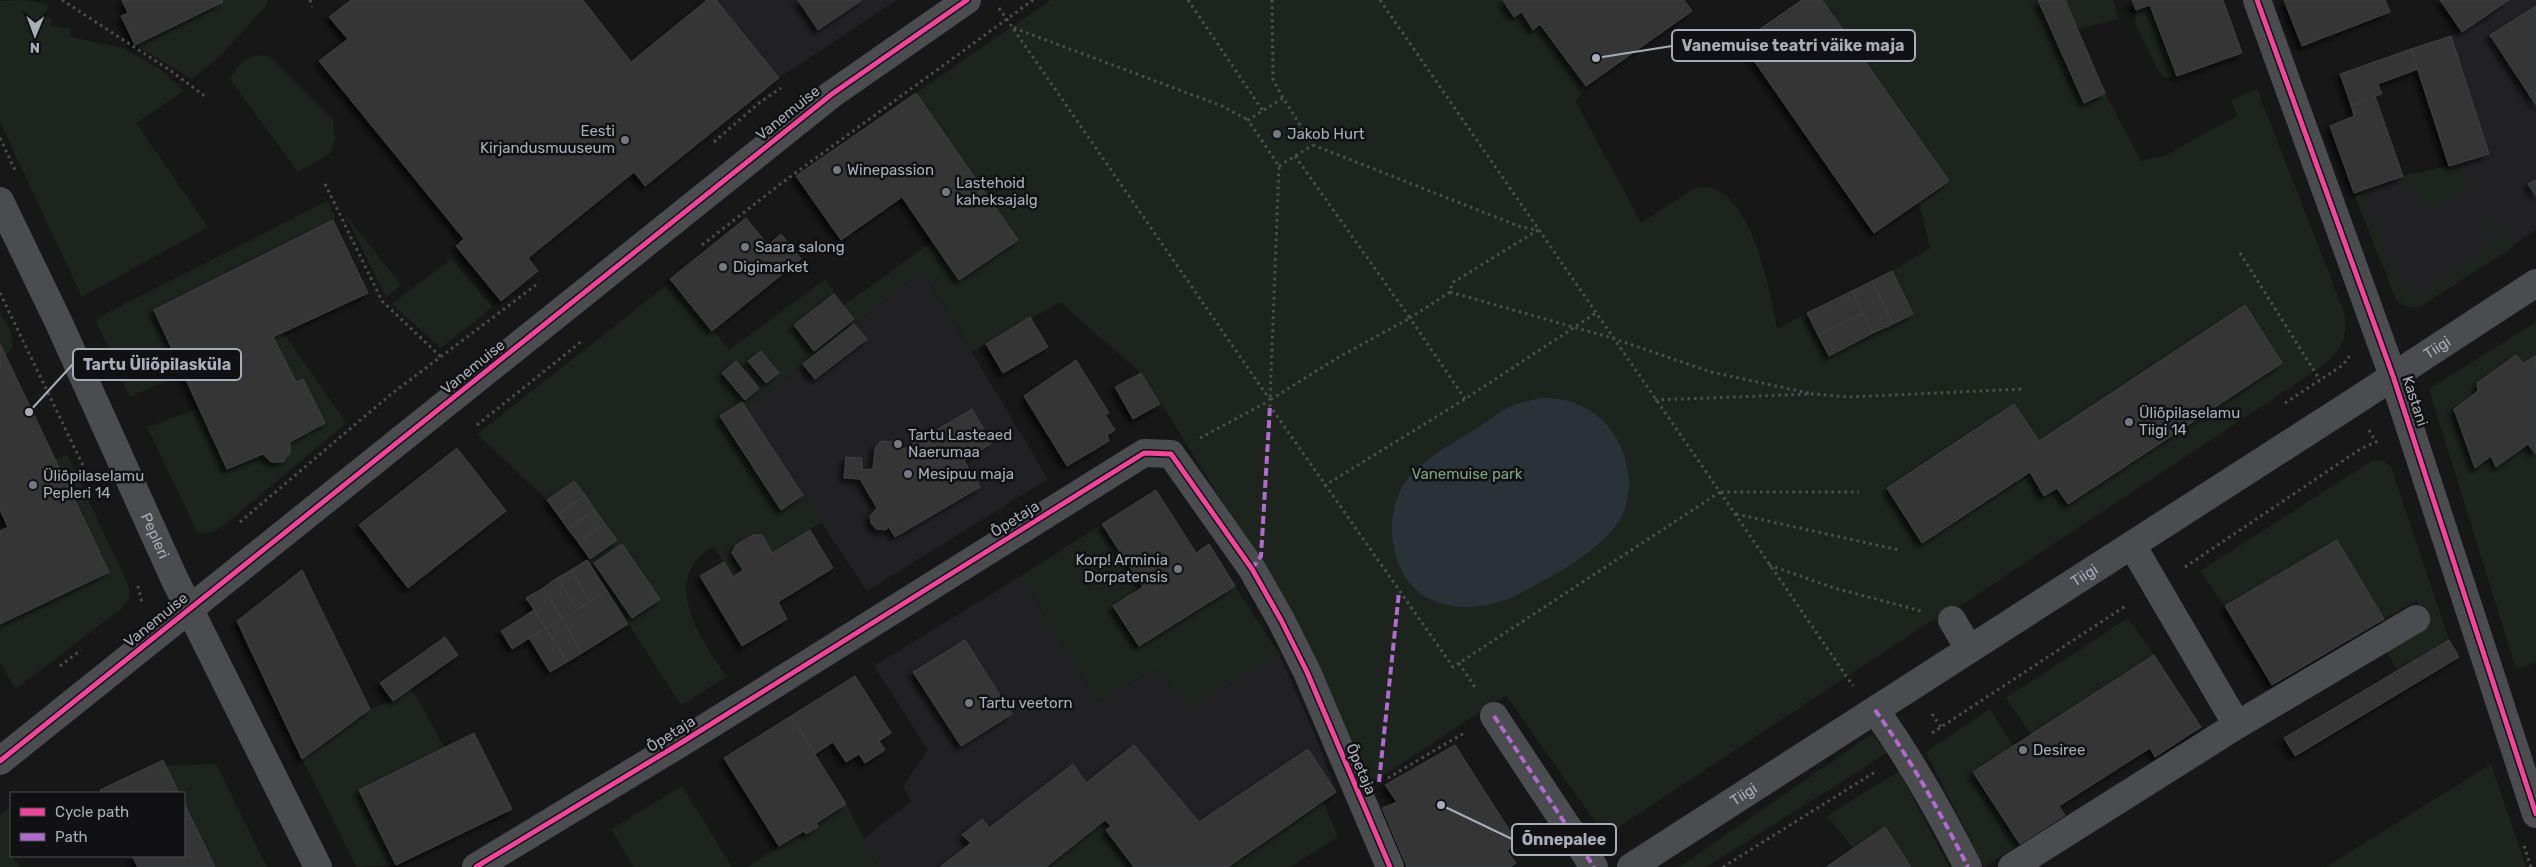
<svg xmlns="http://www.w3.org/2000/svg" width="2536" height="867" font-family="Rubik,sans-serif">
<defs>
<filter id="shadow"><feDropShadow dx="-4.5" dy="4.5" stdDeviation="2.5" flood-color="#0009"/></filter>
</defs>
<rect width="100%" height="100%" fill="#171717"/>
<g fill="#212123">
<path d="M716,0H897L779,78Z"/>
<path d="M2509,0H2536V230L2421,306L2412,308L2403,305L2396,299L2354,193L2403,176L2449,166L2411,49L2462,32Z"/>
<path d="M923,271L1048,479L867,591L746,409Z"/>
<path d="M1021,576L1098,702L1156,668L1190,708L1279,654L1319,746L1336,792L1228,867H878L864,839L911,801L903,786L928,750L874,666Z"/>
</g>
<g fill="#1d241e">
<path d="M22,0L48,4L47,17L51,18V26L70,28V37L123,48L160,69L184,91L136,123L208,227L82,297L0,122V1Z"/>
<path d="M222,0H268L265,7L218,58L192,79L135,45L222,2Z"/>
<path d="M1051,0H1503L1514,16L1522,12L1533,29L1540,24L1586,86L1576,102L1641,223L1696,187C1752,180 1769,290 1777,329L1807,313L1829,355L1913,314L1892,271L1930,248L1919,202L1949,181L1822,0H2038L2083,103L2105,93L2141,161L2164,156L2237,116L2231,100L2257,89L2344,312C2349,337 2341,352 2321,367L1957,608L1928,623L1605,836L1506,695L1367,786L1299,626L1163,406L1141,373L1060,302L972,352L923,271L747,408L822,522L733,577L713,546C658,581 701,639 727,677L681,705L587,560L617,540L574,481L547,500L477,434L672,281L729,350L826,279L843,306L933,241L960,280L1017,240L916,93Z"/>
<path d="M2065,0H2113L2118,19L2078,29Z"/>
<path d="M2150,5L2177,76L2165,78L2158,70L2135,24L2136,10Z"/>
<path d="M257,55L269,56L333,120L335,138L331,153L298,172L230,79C237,67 243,58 257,55Z"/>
<path d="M2454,165L2466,188C2453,196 2435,214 2420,204L2403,176Z"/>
<path d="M2363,190L2385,255L2412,297L2497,241L2483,221L2497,222L2513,247L2421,306C2410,308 2405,306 2396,299L2354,193Z"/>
<path d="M327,201L335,217L333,220L368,293L283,332L346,423L234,517C223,525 212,536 198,533L147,427L199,408L183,373L130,397L96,321L107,313Z"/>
<path d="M345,214L401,285L386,297Z"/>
<path d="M451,259L492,307L441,348L392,304Z"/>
<path d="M0,312C7,326 22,344 5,355L0,344Z"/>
<path d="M2536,322V663L2516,669L2429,389Z"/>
<path d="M67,454L129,587V599L122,608L17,688L14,687L0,663V624L108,572L55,459Z"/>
<path d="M2373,460L2384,461L2391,467L2449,640L2397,670L2385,648L2427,623L2416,601L2384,619L2337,540L2225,606L2200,571Z"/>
<path d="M1102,524L1143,587L1113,607L1139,646L1235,586L1279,654L1190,708L1156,668L1098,702L1021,576Z"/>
<path d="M2128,618L2154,655L2031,735L2006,698Z"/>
<path d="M411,688L445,748L359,790L396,865L357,867L302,759L370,709L393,701Z"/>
<path d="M1990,709L2013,746L1973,772L2020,844L1984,867L1926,752Z"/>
<path d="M1872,734L1887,753L1706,867H1679Z"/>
<path d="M216,764L267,867H215L184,803V793H179L165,766Z"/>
<path d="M2491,764L2526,867H2326Z"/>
<path d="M1899,771L1949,867H1911L1885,828L1854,849L1827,816Z"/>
<path d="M682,786L732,867H634L611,829Z"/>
<path d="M1323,801L1338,837L1290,867H1228Z"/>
<path d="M846,804L878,867H748L804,831L807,834L818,827L816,823Z"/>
<path d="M11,806V856L21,867H0V815Z"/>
<path d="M1105,820L1111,826L1107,830L1134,867H1046Z"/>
</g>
<path fill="#2a3239" d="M1540,398C1584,396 1618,423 1627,466C1631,485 1629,508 1617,524C1594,556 1545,580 1511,598C1484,608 1453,612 1426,597C1392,578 1384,524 1400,491C1415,461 1454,443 1482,425C1492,418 1503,409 1514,405C1523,402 1532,400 1540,398Z"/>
<g fill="#353536" stroke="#3f4043" filter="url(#shadow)">
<path d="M122,0H222L223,2L135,45L121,16L128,13Z"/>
<path d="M351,0H583L631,62L707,0H716L779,78L645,186L634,172L528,258L538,271L501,301L456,246L464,239L319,61L348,39L329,17Z"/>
<path d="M798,0H862L818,30Z"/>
<path d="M1503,0H1684L1692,11L1586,86L1540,24L1533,30L1522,12L1514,17Z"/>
<path d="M1802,0H1822L1949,181L1874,233L1741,42Z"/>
<path d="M2038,0H2065L2105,93L2084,103Z"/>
<path d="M2132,0H2223L2242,53L2177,76L2150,5L2136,10Z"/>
<path d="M2284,0H2385L2390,12L2302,46Z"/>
<path d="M2440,0H2509L2462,32Z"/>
<path d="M2536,6V105L2490,35Z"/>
<path d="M2451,36L2489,154L2449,166L2411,49Z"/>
<path d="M2411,49L2418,69L2378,84L2382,94L2351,105L2340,74Z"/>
<path d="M916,93L1018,240L959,280L902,197L841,240L796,176Z"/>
<path d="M2375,96L2403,176L2354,193L2330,126L2354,116L2351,105Z"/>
<path d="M2536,180V196L2528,184Z"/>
<path d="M746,218L768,245L781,234L801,259L712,331L670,279Z"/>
<path d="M333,220L368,293L273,337L296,382L303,379L325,423L290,442V453L283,462H271L263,454L227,469L154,310Z"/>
<path d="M1892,271L1913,314L1893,324L1872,281Z"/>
<path d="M1872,281L1893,324L1873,333L1852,291Z"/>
<path d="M1852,291L1863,313L1818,335L1807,313Z"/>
<path d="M834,294L854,319L814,351L794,325Z"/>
<path d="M2245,305L2282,363L2068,504L2057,488L2044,496L2030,472L1922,543L1887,488L2014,404L2039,441Z"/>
<path d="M1863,313L1873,333L1829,356L1818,335Z"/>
<path d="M1030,317L1048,347L1003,373L986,344Z"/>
<path d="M854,324L867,339L815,379L803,364Z"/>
<path d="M0,344L109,572L0,624V531L8,527L0,510Z"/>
<path d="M761,351L779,373L766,383L748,361Z"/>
<path d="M2516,355L2523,363L2536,356V454L2528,444L2496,467L2491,456L2475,468L2454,409L2478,391L2477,383Z"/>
<path d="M1076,360L1109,413L1105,415L1115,430L1107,435L1109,441L1067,466L1024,396Z"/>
<path d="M736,361L759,388L745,400L722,373Z"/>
<path d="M1141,373L1160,404L1133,419L1115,387Z"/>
<path d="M742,402L803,495L781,510L720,416Z"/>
<path d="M972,409L992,443L964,461L980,487L895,537L889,527L885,530L876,529L871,523L870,516L877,508L860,479L844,478L846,457L862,458V470L873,469L875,448L881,441L895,442L904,449Z"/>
<path d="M457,448L506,511L408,588L359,525Z"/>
<path d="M574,481L585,495L558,515L547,500Z"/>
<path d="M1156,490L1196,553L1209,544L1235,586L1139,646L1113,606L1143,587L1102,524Z"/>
<path d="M585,495L595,510L568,529L558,515Z"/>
<path d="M595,510L605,524L578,542L568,529Z"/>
<path d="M605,524L617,540L590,559L578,542Z"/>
<path d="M810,530L833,568L778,602L787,619L742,646L700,576L724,562L733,577L743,570L732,553L736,545L753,535H762L772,553Z"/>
<path d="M2337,540L2384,619L2272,685L2225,606Z"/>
<path d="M622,544L660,599L632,618L594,563Z"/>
<path d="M587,560L607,591L590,602L571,570Z"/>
<path d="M302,570L370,709L302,759L237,621Z"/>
<path d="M571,570L590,602L577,610L557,578Z"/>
<path d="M557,578L577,610L562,619L543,588Z"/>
<path d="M543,588L562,619L546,628L526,598Z"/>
<path d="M607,591L628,624L582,653L562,619Z"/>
<path d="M534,610L546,628L512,649L501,631Z"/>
<path d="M562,619L582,653L567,662L546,628Z"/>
<path d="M546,628L567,662L550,672L529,638Z"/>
<path d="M445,637L458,655L393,701L380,683Z"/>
<path d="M965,640L1012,714L961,746L913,672Z"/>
<path d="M2449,640L2459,657L2295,756L2284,738Z"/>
<path d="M2154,655L2201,727L2155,757L2150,748L2059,806L2065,815L2020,844L1973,772Z"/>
<path d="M855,676L891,733L879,741L885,750L865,763L859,754L846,762L833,742L815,754L791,716Z"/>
<path d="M791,716L846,804L816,823L818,827L806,834L804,831L779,846L724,758Z"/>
<path d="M474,733L512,809L396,865L359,790Z"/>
<path d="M1134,745L1199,822L1308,749L1336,792L1228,867H1134L1106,830L1111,826L1105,820L1046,867H940L971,843L962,835L982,819L989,828L1073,764L1086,783Z"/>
<path d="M1455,745L1517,842L1507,851L1516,863L1510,867H1407L1382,808L1397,802L1385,785Z"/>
<path d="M163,760L179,793H102L100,790Z"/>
<path d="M184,803L215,867H138L132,856H184Z"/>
<path d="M1885,827L1911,867H1826Z"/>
</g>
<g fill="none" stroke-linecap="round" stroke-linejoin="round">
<g stroke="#4d4e52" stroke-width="3" stroke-dasharray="2.5 4" stroke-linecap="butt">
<path d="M62,0L171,71L206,97"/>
<path d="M310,0L312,7"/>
<path d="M1188,0L1263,111"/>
<path d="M1272,0L1273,79L1283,98"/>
<path d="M999,8L1270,400V406L1453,667L1720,492L1380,0"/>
<path d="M1014,28L1222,106L1248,120"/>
<path d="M0,138L15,170"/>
<path d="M714,142L759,103L781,88"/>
<path d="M1295,156L1410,318L1337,358L1270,400L1279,166L1248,120L1283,98L1313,145L1521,227L1538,230"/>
<path d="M1279,166L1313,145"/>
<path d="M325,184L382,301L441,357"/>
<path d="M702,245L783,182L1033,0"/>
<path d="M2240,253L2320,380"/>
<path d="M1450,292L1612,338L1711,372L1813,394"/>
<path d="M0,293L90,480"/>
<path d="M1465,399L1410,318L1450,292L1452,283L1538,230"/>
<path d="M1655,400L1813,394L1850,397L2023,389"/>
<path d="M2285,403L2343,365L2350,355"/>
<path d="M477,425L582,341"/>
<path d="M2369,430L2375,441"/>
<path d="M1200,438L1269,401"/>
<path d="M1324,486L1465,399L1596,313"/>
<path d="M1720,492L1853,686"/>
<path d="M1721,492H1859"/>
<path d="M1736,514L1899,550"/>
<path d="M240,522L390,395L536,285"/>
<path d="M1769,565L1834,588L1921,611"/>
<path d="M2185,567L2362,448L2378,441"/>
<path d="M138,586L142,603"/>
<path d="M1459,663L1476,689"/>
<path d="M60,666L81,650"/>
<path d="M1932,714L1941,727"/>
<path d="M1932,733L2127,605"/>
<path d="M1388,778L1464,733"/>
<path d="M2524,846L2531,867"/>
<path d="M1723,867L1875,772"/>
</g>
<g stroke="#4b4c50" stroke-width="28">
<path d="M2257,0L2393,376L2536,814"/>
<path id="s1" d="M0,201L59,323L174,578L318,867"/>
<path d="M2132,545L2237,725"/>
<path d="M1952,620L1969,649"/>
<path d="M1875,710C1911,760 1940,812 1968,867"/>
<path d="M1494,716L1594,867"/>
<path d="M0,761L832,94L967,0"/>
<path d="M476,867L684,741L1144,453L1171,454L1252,569L1281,620L1307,672L1390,867"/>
<path id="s2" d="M1631,867L2354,402L2536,283"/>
<path d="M2012,867L2237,725L2416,619"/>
</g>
<g stroke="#b06ccc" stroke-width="4" stroke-dasharray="8 4" stroke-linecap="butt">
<path d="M1252,569L1261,556L1270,406"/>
<path d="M1875,710C1911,760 1940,812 1968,867"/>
<path d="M1494,716L1594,867"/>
<path d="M1379,782L1399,592"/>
</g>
<defs>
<g id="cycleway">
<path d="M2257,0L2393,376L2536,814"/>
<path d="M0,761L832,94L967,0"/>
<path d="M476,867L684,741L1144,453L1171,454L1252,569L1281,620L1307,672L1390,867"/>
</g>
</defs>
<use href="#cycleway" stroke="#111113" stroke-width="8"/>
<use href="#cycleway" stroke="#ed469a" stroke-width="5"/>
</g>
<g fill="#757880" stroke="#111113" stroke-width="2">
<circle cx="1277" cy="134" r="5"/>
<circle cx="625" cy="140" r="5"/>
<circle cx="837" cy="170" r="5"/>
<circle cx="946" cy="192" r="5"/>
<circle cx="745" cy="247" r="5"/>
<circle cx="723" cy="267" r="5"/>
<circle cx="2129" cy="422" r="5"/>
<circle cx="898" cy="444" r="5"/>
<circle cx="908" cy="474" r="5"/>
<circle cx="33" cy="485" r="5"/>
<circle cx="1178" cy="569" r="5"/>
<circle cx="969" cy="703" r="5"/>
<circle cx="2023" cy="750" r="5"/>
</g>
<g text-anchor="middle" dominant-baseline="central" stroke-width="5" stroke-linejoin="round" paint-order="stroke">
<g font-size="15" fill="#a8adb8" stroke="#111113">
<text transform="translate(788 113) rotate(-39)">Vanemuise</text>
<text stroke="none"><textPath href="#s2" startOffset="959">Tiigi</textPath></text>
<text transform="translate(473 367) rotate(-39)">Vanemuise</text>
<text transform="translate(2415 401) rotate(72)">Kastani</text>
<text transform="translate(1015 519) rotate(-32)">Õpetaja</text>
<text stroke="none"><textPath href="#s1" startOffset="369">Pepleri</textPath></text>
<text stroke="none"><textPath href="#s2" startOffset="539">Tiigi</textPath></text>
<text transform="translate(156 620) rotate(-39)">Vanemuise</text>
<text transform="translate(671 734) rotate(-32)">Õpetaja</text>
<text transform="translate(1361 769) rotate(67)">Õpetaja</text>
<text stroke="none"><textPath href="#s2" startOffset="134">Tiigi</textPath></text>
</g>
<g font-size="15" fill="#a8adb8" stroke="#111113" text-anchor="start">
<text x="615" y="131" text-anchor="end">Eesti<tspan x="615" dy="17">Kirjandusmuuseum</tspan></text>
<text x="1287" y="134">Jakob Hurt</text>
<text x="847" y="170">Winepassion</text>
<text x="956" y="183">Lastehoid<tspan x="956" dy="17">kaheksajalg</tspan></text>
<text x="755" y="247">Saara salong</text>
<text x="733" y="267">Digimarket</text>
<text x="2139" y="413">Üliõpilaselamu<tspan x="2139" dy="17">Tiigi 14</tspan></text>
<text x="908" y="435">Tartu Lasteaed<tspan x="908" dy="17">Naerumaa</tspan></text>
<text x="918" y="474">Mesipuu maja</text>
<text x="43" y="476">Üliõpilaselamu<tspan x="43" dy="17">Pepleri 14</tspan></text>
<text x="1168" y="560" text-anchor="end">Korp! Arminia<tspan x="1168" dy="17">Dorpatensis</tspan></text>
<text x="979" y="703">Tartu veetorn</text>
<text x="2033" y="750">Desiree</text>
</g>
<g font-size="15" fill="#7fa381" stroke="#111113">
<text x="1467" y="474">Vanemuise park</text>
</g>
</g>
<path fill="none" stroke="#a8adb8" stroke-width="2" d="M1596 58L1672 46M29 412L73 364M1441 805L1512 839"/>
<g fill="#a8adb8" stroke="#111113" stroke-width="2">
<circle cx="1596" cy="58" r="5"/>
<circle cx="29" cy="412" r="5"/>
<circle cx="1441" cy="805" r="5"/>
</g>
<g fill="#111113" stroke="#a8adb8" stroke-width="2">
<rect x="1672" y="30" width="243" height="31" rx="5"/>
<rect x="73" y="349" width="168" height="31" rx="5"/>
<rect x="1512" y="824" width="104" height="31" rx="5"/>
</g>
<g font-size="16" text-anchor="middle" font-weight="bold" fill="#a8adb8">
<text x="1793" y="51">Vanemuise teatri väike maja</text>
<text x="157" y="370">Tartu Üliõpilasküla</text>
<text x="1564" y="845">Õnnepalee</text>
</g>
<rect x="10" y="792" width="175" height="65" fill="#111113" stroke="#4d4f55"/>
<rect x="20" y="808" width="25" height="8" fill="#ed469a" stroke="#4d4f55"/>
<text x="55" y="817" font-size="15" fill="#a8adb8">Cycle path</text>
<rect x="20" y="833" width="25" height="8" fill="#b06ccc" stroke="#4d4f55"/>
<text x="55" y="842" font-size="15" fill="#a8adb8">Path</text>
<g transform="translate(35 35) rotate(181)" stroke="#111113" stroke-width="4" paint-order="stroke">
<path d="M0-4L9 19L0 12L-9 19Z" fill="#a8adb8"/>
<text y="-8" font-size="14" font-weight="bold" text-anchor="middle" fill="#a8adb8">N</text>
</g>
</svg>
